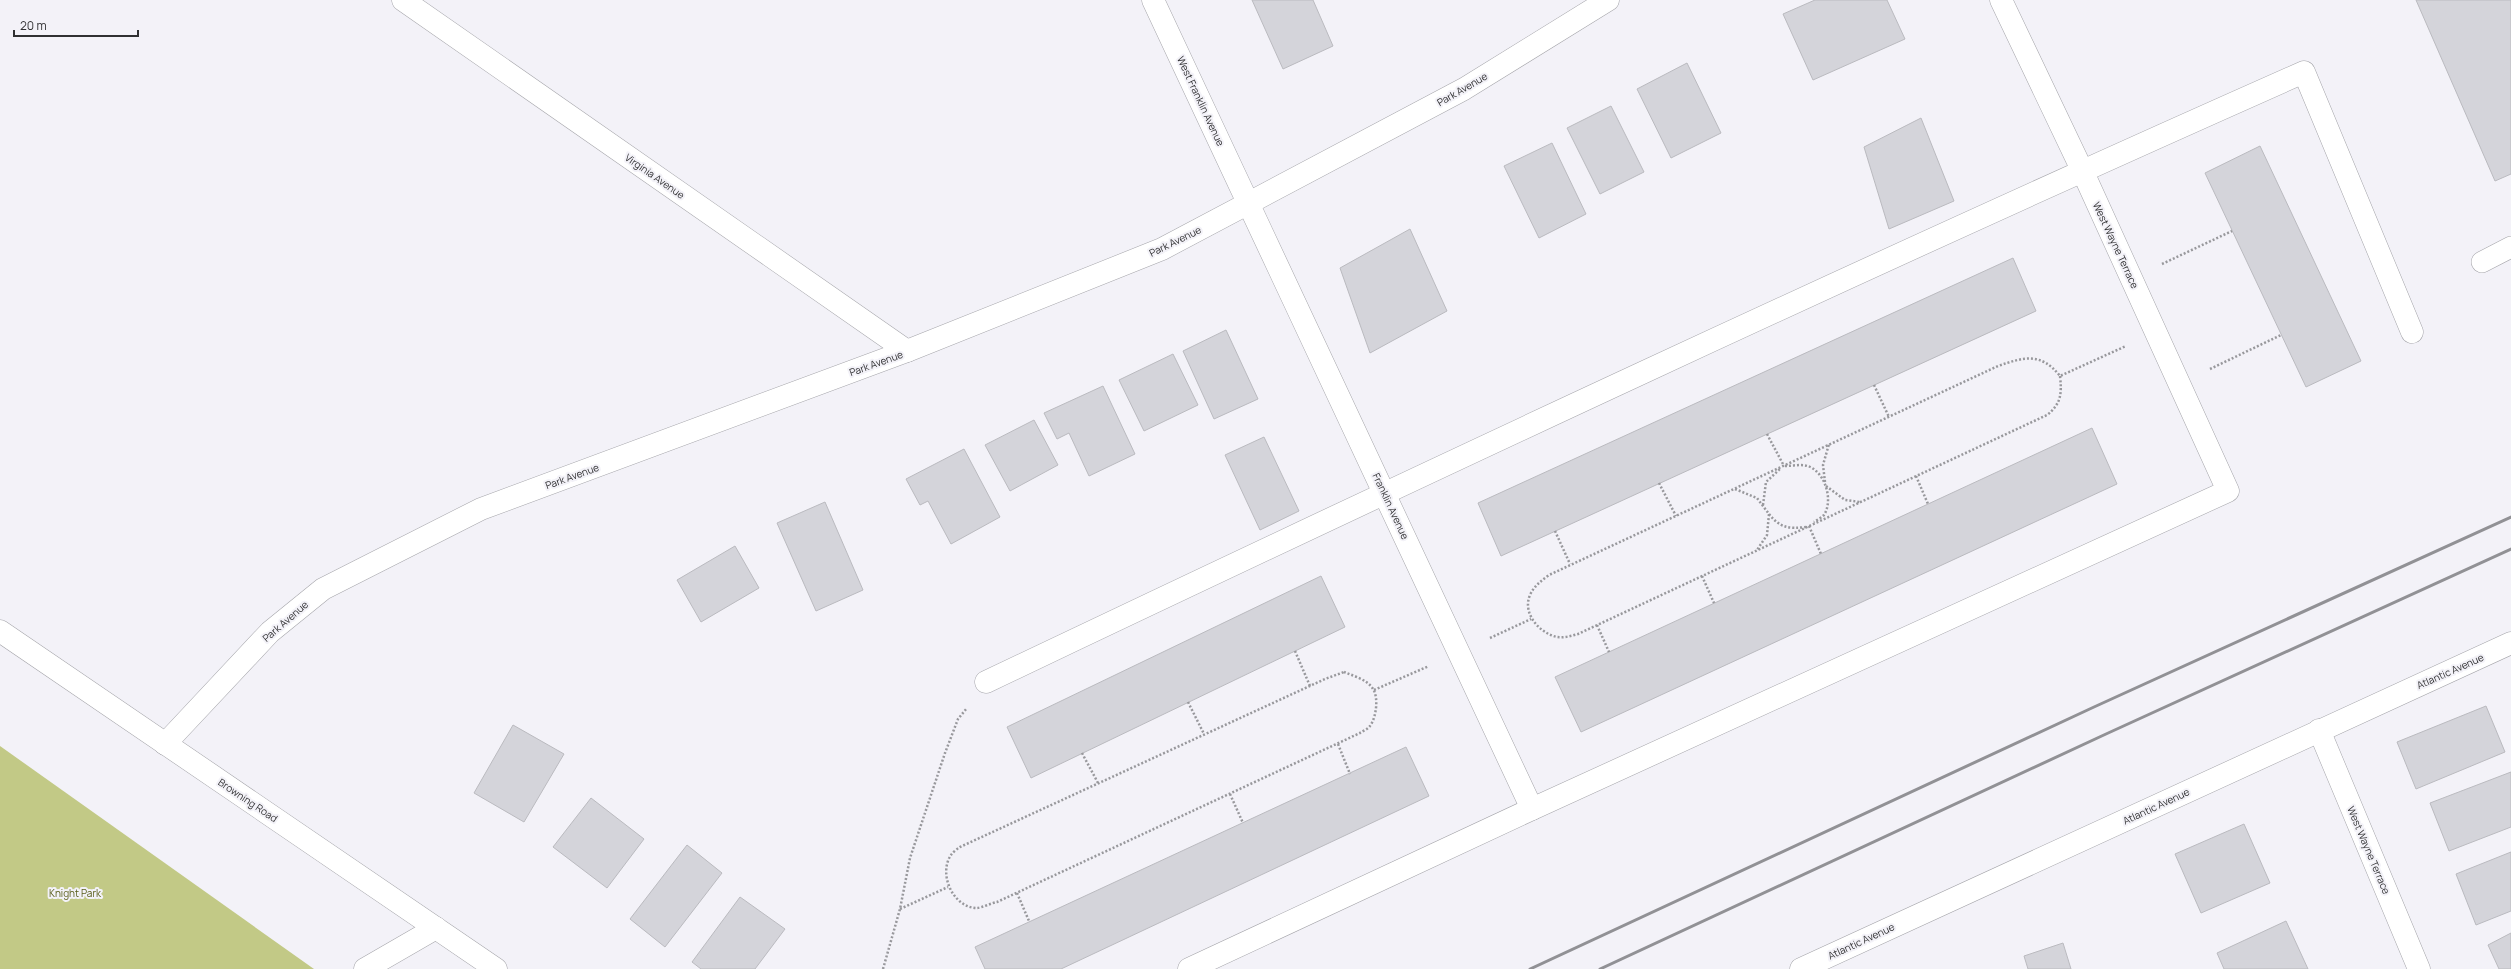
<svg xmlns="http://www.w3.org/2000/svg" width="2511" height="969" font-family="Manrope,sans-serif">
<rect width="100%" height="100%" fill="#f3f2f8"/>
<path fill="#c2c986" d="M0,746L314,969H0Z"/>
<g fill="#d4d4da" stroke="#bababf">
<path d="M1252,0H1313L1333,46L1283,69Z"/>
<path d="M1815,0H1887L1905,39L1813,80L1783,14Z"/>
<path d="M2416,0H2511V174L2495,181Z"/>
<path d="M1687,63L1721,133L1671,158L1637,89Z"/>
<path d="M1611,106L1644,172L1600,194L1567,128Z"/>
<path d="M1921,118L1954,201L1889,229L1864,147Z"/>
<path d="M1552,143L1586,214L1539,238L1504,166Z"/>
<path d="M2260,146L2361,361L2306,387L2205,173Z"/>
<path d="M1410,229L1447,311L1370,353L1340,268Z"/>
<path d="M2013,258L2036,311L1501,556L1478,503Z"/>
<path d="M1226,330L1258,399L1214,419L1183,351Z"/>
<path d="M1173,354L1198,405L1144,431L1119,380Z"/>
<path d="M1103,386L1135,454L1089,476L1069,433L1057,439L1044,413Z"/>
<path d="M1034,420L1058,465L1010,491L985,445Z"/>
<path d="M2092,428L2117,484L1581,732L1555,677Z"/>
<path d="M1264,437L1299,511L1260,530L1225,455Z"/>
<path d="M964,449L1000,517L951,544L928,501L920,505L906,479Z"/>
<path d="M825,502L863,590L816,611L777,523Z"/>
<path d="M735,546L759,588L701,622L677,580Z"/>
<path d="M1321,576L1345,627L1031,778L1007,727Z"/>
<path d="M2486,706L2505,752L2416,789L2397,742Z"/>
<path d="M513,725L564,754L524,822L474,793Z"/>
<path d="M1406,747L1429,796L1061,969H985L975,947Z"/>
<path d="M2511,772V827L2449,851L2430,803Z"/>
<path d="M591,798L644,839L607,888L553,847Z"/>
<path d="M2244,824L2270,883L2201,913L2175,854Z"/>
<path d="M687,845L722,873L665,947L630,919Z"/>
<path d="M2511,852V911L2476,925L2456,874Z"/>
<path d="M740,897L785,929L755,969H701L692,962Z"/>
<path d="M2286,921L2308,969H2224L2217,953Z"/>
<path d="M2511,933V969H2499L2488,945Z"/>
<path d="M2063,943L2071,969H2028L2024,956Z"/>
</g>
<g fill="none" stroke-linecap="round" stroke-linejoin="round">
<defs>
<path id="lane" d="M2482,262L2511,247"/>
<g id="street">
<path d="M403,0L907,351"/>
<path d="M1153,0L1532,809"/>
<path d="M986,682C1423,474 1862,268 2304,72L2412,332"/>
<path d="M2319,730L2419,969"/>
<path d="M165,744L270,632L323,589L481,509L907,351L1162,249L1464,89L1608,0"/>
<path d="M365,969L436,928"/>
<path d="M1189,969L1532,809L2228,491L2082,170L2001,0"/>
<path d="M1801,969L2511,643"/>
</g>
<path id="secondary" d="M0,631L496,969"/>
</defs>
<use href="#lane" stroke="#a5a5aa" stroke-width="22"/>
<use href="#street" stroke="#a5a5aa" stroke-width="23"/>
<use href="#secondary" stroke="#a5a5aa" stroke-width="23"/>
<g stroke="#98989c" stroke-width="2.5" stroke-dasharray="2 2" stroke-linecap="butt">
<path d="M2162,264L2232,231"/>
<path d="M2210,369L2281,335"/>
<path d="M2060,376C2062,394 2061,404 2047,415L1578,634C1571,636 1564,638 1557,637C1539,633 1522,613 1530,595C1534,586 1541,581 1549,575L1998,366C2024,357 2041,352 2060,376L2126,346"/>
<path d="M1874,385L1889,417"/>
<path d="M1767,434L1784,466"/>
<path d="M1785,466C1794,466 1804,463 1812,468C1826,476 1833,501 1824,515C1821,518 1817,520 1814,522"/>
<path d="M1916,476L1928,504"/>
<path d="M1825,482L1823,465L1829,444"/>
<path d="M1659,483L1676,516"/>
<path d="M1826,486L1845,500L1860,502"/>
<path d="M1735,489L1757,498L1769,514L1767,535L1757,550"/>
<path d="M1763,505L1766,482L1781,468"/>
<path d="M1769,514C1780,528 1789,529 1806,527"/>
<path d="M1809,526L1821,554"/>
<path d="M1555,531L1570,564"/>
<path d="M1702,576L1714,603"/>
<path d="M1597,625L1609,652"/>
<path d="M1490,638L1531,619"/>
<path d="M1295,651L1310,686"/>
<path d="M1344,672C1354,676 1368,680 1373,689C1379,698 1376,718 1370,726C1368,729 1363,731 1360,733L997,902C991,903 982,908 976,908C953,907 938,874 951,855C953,852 957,849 960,847L1325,679Z"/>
<path d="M1374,690L1429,666"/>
<path d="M1188,702L1204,734"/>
<path d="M1338,744L1350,774"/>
<path d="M1082,753L1098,783"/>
<path d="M1230,794L1243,823"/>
<path d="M1017,893L1029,921"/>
<path d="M900,909L948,887"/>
<path d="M883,969L900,909L910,858L945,753L958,719L967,708"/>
</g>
<use href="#lane" stroke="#fff" stroke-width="21"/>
<use href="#street" stroke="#fff" stroke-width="22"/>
<use href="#secondary" stroke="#fff" stroke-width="22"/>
<g stroke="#919195" stroke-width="3">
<path d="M1530,969L2094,707L2511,517"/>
<path d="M1600,969L2106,734L2511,549"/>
</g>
</g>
<g text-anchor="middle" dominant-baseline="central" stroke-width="4" stroke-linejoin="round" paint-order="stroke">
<g font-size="10" fill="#303032" stroke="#f3f2f8">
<text transform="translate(1462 89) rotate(-30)">Park Avenue</text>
<text transform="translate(1201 101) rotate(65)">West Franklin Avenue</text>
<text transform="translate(655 176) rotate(35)">Virginia Avenue</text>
<text transform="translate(1175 241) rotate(-26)">Park Avenue</text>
<text transform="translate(2116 245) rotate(65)">West Wayne Terrace</text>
<text transform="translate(876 363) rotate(-20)">Park Avenue</text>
<text transform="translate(572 476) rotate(-20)">Park Avenue</text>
<text transform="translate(1391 506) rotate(65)">Franklin Avenue</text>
<text transform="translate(285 621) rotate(-41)">Park Avenue</text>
<text transform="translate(2450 671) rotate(-24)">Atlantic Avenue</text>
<text transform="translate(248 800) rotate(34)">Browning Road</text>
<text transform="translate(2156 806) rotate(-25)">Atlantic Avenue</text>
<text transform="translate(2369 850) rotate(67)">West Wayne Terrace</text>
<text transform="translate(1861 941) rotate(-25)">Atlantic Avenue</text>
</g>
<g font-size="10" fill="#575c18" stroke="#f3f2f8">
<text x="75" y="893">Knight Park</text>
</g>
</g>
<path d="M14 30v6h124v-6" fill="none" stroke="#303032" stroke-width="2"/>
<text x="20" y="30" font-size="12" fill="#303032" stroke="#f3f2f8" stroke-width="3" paint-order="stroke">20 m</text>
</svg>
